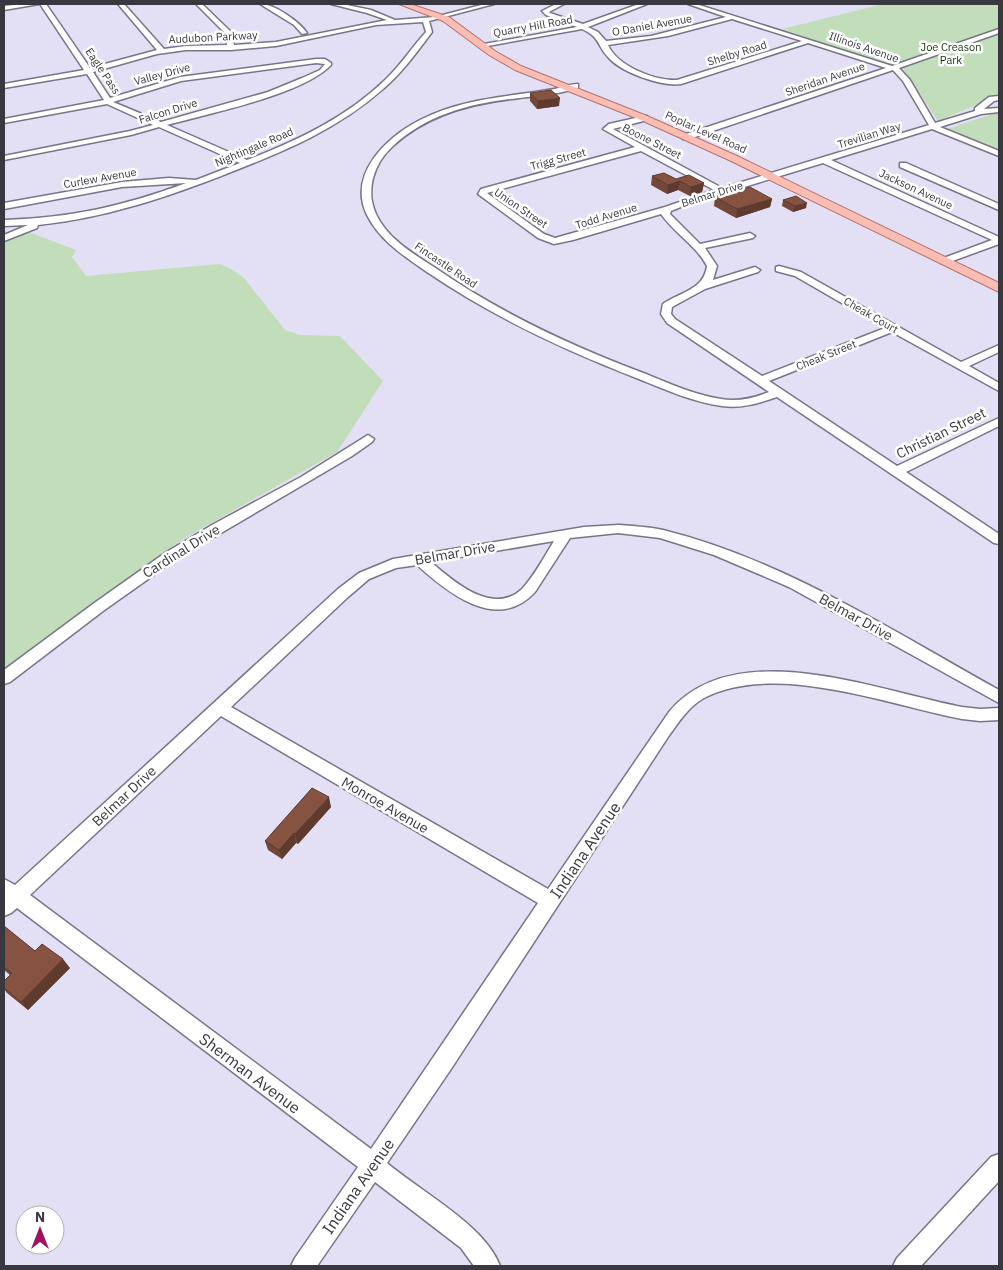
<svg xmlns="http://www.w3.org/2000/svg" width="1003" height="1270" font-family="'IBM Plex Sans',sans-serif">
<rect width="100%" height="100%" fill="#e3e0f6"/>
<g fill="#c1ddba">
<path d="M883,4H999V96L990,97L983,102L938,121L904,70L782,29Z"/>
<path d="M999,112V151L944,130Z"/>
<path d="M26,231L76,250L72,257L86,276L219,264L230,268L244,278L285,330L300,335L340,336L383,381L337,452L183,539L4,671V240Z"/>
</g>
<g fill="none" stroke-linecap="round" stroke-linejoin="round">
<defs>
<g id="minor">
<path d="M23,4H39L4,10V6Z"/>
<path d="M40,4H46L90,68L157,50L118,4H124L164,49L186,46L227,45L225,33L196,4H202L230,31L234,45L276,42L387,20L367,13L331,4H342L371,10L395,20L435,17L485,4H494L429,21L432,32C417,52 402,73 383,89C338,129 285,151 231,172C168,197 105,218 38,225L37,228L4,241V235L28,225L4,226V220C69,218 125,206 186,183L122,187L4,209V203L122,182L169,178L196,180L240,163L159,127L131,135L4,160V156L130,131L153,125L107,104L4,123V119L104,100L87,74L4,88V84L84,70ZM423,22L426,32C412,47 401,65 386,79C347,117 297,141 247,160L167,125C210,113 302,95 331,65V63L325,59H316L180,77L110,98L93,72L157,54L186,50H231L276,46L376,25ZM316,63L325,64L320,70L302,78L268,92L161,122L113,102L181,81Z"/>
<path d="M260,4C273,3 300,22 307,33L302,34L294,25Z"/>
<path d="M556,4H564L549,12L550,13L583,24L639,4H647L588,27L598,32L606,41L651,36L726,17L688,4H696L892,66L999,29V33L899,68L910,80L935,123L975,111V108L989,97L999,96V100L994,101L984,109L999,108V112L981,114L940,127L999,151V156L932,129L831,160L999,237V244L947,263H941V259L992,240L823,163L688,204L671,211L670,214L700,244L750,233L755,236L753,238L705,248L717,266L713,280L755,267L760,270L758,272L705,289L672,307L671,314L675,319L762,376L885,328L795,276L776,271V267L779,266L801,272L961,362L999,345V352L969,366L999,383V391L892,332L769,381L897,466L999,418V426L906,472L999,534V544L994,543L777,397C759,403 741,409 722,406C693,402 666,390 639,379C564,350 493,317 427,272C404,256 380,241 367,215C347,174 387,137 420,120C461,99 504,97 548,90C558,89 569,84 578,84V88C556,95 533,96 511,99C468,104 425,116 393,146C374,163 365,190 376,214C387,238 412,253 434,267C500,313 571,346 646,374C670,384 695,395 721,399C738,402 754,398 769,392L667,323L661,314L663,304C680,292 704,290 707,266C696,245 674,233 661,214L573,240L554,244L538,238L478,194L481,189L635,147L603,129L609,124L644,116H647V120L613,129L722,188L929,125L903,81L893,70L689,139H683V135L886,68L808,43L681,84C662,87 620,72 608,57C596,44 601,38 582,29L482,47L479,45L577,27L546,15L542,11ZM732,19L802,41L677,80C655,81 617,66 608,45L668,36ZM641,151L714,190L665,207L555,238L544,234L487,193Z"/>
<path d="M900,163H906L999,204V210L900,167Z"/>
<path d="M368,435L374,439L372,442L352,456L175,560L103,611L10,682L4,684V670L93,604L165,553L212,525L301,477Z"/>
<path d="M618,525C633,526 649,527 663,530C784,560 891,630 999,690V703L789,587L714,555L660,538L618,533L570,538L535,592C497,633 448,593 417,565L396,568L369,579L348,597L231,707L548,889L669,712C735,633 878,691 962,707L980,709L999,708V720L980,721L962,719C888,705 775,661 704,698C689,706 678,723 668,737L451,1069L387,1163C421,1192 485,1225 500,1266H474L461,1248L375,1182L317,1266H291L295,1258L358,1167L17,908L11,913L4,916V879L15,885L338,589L359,573L393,559L584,527ZM554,541C544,557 535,575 522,589C493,616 454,582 431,562ZM221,716L538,903L371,1149L30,895Z"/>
<path d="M999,1154V1181L921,1266H893L897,1258L991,1157Z"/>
</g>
<path id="major" d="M399,4H410L449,17L495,51L521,66L647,116L737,156L999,283V292L729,160L641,120L515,70L489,55L443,21Z"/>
</defs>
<use href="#minor" stroke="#787589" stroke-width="3"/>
<use href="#major" stroke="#b4726b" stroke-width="2"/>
<use href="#minor" fill="#fff" fill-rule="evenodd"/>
<use href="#major" fill="#fabdb3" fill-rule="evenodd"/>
</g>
<g fill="#73473a">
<path d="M530,93L559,106L537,109L530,101Z"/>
<path d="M652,176L704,183L702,192L690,196L678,190L667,194L651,185Z"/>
<path d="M715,197L772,199L770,207L736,218L714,206Z"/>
<path d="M783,200L806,208L793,212L782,206Z"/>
<path d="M331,807L298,844L296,843L282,859L268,850L265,841Z"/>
<path d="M4,926L35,951L70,968L28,1010L7,993L4,989V981L10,975L4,970Z"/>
</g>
<g fill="#5e3a2f">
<path d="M560,98L559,106L537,109L538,101Z"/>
<path d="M680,181L678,190L667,194L668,185Z"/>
<path d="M704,183L702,192L690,196L691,187Z"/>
<path d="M772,199L770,207L736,218L737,209Z"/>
<path d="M807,203L806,208L793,212L795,206Z"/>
<path d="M329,797L331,807L298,844L295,834Z"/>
<path d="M294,833L296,843L282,859L279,850Z"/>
<path d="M63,959L70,968L28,1010L21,1002Z"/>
</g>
<g fill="#865343" stroke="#5e3a2f">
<path d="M551,90L560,98L538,101L530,93Z"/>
<path d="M664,173L676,179L689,175L704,183L691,187L680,181L668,185L652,176Z"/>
<path d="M750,187L772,199L737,209L715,197Z"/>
<path d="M796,196L807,203L795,206L783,200Z"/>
<path d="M312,788L329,797L295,834L294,833L279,850L265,841Z"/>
<path d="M4,926L35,951L42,944L63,959L21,1002L4,988V981L12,973L4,967Z"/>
</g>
<g text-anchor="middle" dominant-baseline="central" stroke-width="5" stroke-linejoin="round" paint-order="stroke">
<g font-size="11" fill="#393841" stroke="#fff">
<text transform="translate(652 25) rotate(-10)">O Daniel Avenue</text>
<text transform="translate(533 26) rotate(-10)">Quarry Hill Road</text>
<text transform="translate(213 37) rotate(-3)">Audubon Parkway</text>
<text transform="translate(864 47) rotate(19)">Illinois Avenue</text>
<text transform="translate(737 53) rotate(-17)">Shelby Road</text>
<text transform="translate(103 71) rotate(56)">Eagle Pass</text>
<text transform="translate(162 74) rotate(-15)">Valley Drive</text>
<text transform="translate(825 79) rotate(-19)">Sheridan Avenue</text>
<text transform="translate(168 111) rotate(-17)">Falcon Drive</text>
<text transform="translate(706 132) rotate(24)">Poplar Level Road</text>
<text transform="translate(869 135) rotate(-17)">Trevilian Way</text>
<text transform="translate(652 141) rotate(27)">Boone Street</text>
<text transform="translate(254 147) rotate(-23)">Nightingale Road</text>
<text transform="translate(558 159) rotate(-15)">Trigg Street</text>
<text transform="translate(100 178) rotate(-10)">Curlew Avenue</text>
<text transform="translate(916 189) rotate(25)">Jackson Avenue</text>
<text transform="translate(712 194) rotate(-17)">Belmar Drive</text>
<text transform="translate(521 208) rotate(34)">Union Street</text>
<text transform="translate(606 216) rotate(-17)">Todd Avenue</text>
<text transform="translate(446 265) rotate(34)">Fincastle Road</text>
<text transform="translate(871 315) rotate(30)">Cheak Court</text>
<text transform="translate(826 355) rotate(-22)">Cheak Street</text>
</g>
<g font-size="11" fill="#113506" stroke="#fff">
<text x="951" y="47">Joe Creason<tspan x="951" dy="13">Park</tspan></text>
</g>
<g font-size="14" fill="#393841" stroke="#fff">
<text transform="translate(941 433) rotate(-26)">Christian Street</text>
<text transform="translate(181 551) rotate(-32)">Cardinal Drive</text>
<text transform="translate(455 553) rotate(-10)">Belmar Drive</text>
<text transform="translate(856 617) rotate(29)">Belmar Drive</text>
<text transform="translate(124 796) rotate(-43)">Belmar Drive</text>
<text transform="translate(385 805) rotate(30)">Monroe Avenue</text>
</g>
<g font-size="16" fill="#393841" stroke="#fff">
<text transform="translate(585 850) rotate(-56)">Indiana Avenue</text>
<text transform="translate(250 1073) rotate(37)">Sherman Avenue</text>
<text transform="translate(358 1186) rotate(-55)">Indiana Avenue</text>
</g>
</g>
<rect width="1003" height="1270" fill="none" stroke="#393841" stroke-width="10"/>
<g transform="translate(40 1230)"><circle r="24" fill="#ffffff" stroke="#b0afb3"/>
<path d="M0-4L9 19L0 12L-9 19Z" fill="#a0125b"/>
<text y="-8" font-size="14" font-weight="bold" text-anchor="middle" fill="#393841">N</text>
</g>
</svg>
